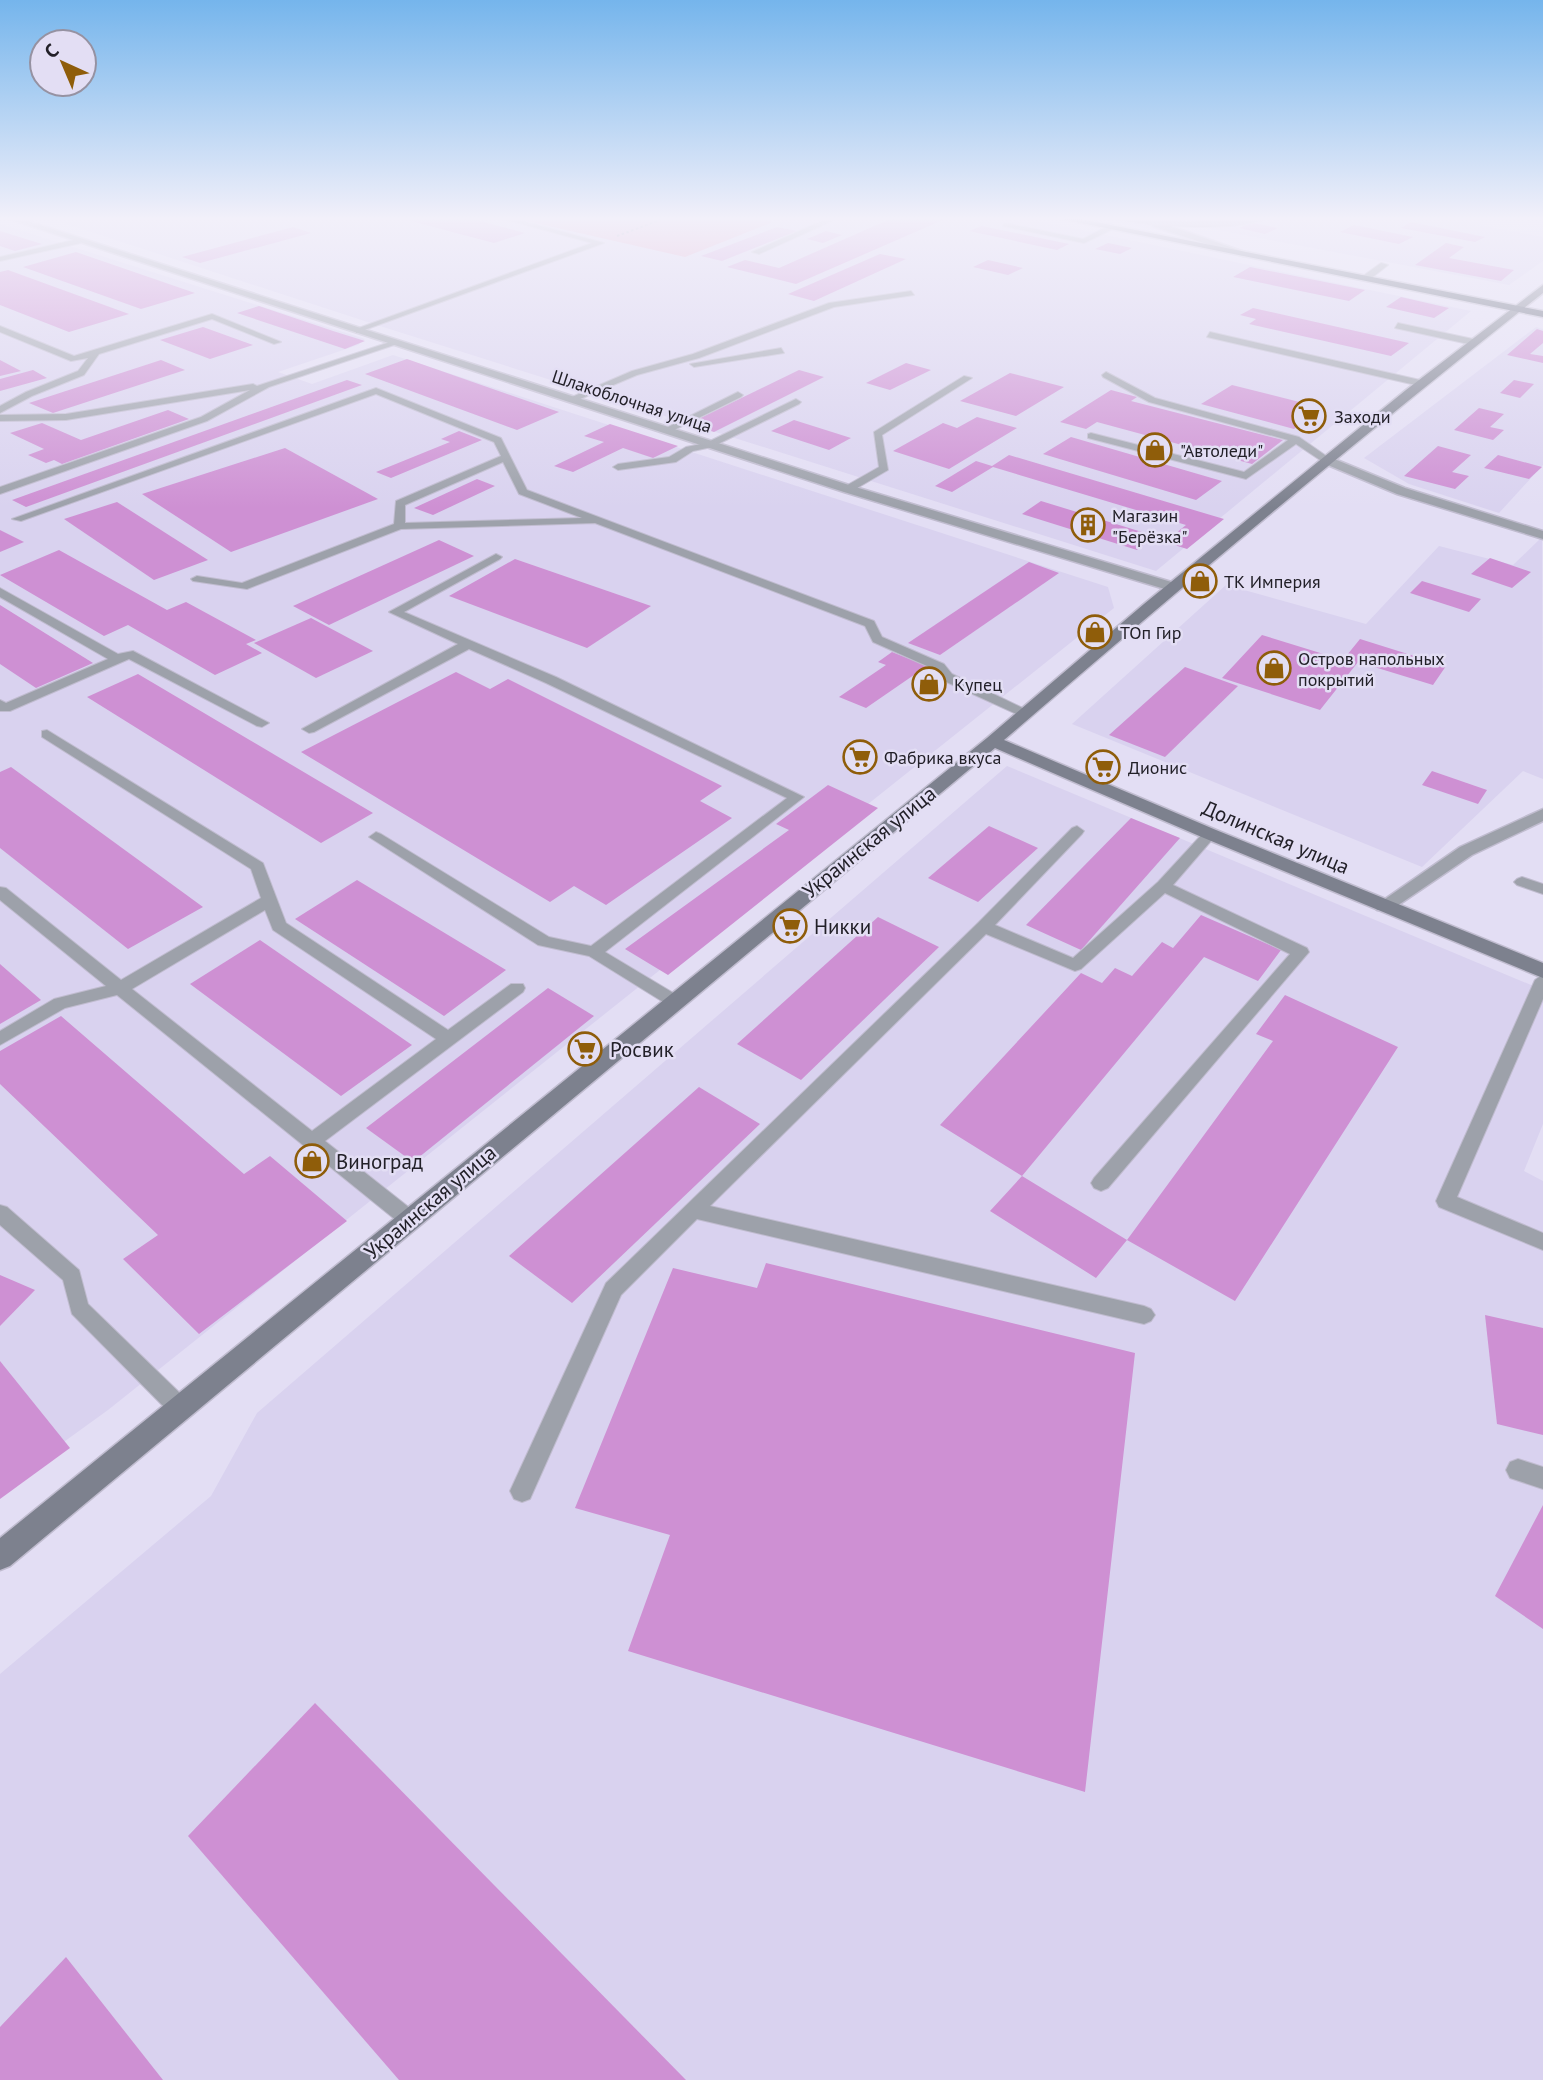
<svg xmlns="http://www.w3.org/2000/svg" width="1543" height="2080" font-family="'PT Sans',sans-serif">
<rect width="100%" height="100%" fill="#e3def4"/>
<g fill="#d9d2ef">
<path d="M42,216H1014L1471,311L1156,571L380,326Z"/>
<path d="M1084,216H1491L1478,225L1543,237V261L1509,285L1212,229L1187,225L1151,229Z"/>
<path d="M0,224L365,339L358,345L278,372L312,384L393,355L1108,587L1114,608L108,1410L0,1488Z"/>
<path d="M1536,327L1543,329V465L1499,513L1409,484L1364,458Z"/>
<path d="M1542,537L1543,779L1523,771L1422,867L1072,724L1226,585L1366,624L1439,546L1513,565Z"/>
<path d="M1007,766L1543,990V1124L1524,1171L1543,1181V2080H0V1674L211,1496L257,1413Z"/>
</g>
<path fill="#e399bb" d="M505,216H743L773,222L685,257Z"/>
<g fill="#ce90d3">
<path d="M420,216H461L525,233L494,243L407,220Z"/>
<path d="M897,216H952L796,284L727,267L745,260L779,268Z"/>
<path d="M1411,222L1485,237L1475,242L1401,228Z"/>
<path d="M1252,223L1278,228L1265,234L1239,228Z"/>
<path d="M1354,225L1413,237L1399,244L1340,232Z"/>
<path d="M982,226L1069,244L1057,250L969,231Z"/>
<path d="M293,227L311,233L200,263L182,257Z"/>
<path d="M777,227L797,231L722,261L701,256Z"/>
<path d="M0,231L42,244L15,251L0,246Z"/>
<path d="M826,231L842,235L823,243L807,239Z"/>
<path d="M1108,243L1132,248L1120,254L1095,249Z"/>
<path d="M1446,243L1464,247L1449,258L1514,270L1501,281L1415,265Z"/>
<path d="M76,252L195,293L141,309L23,267Z"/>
<path d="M880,254L906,259L814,301L788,294Z"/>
<path d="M988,260L1023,268L1008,275L973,267Z"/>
<path d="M1250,267L1365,290L1349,301L1233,277Z"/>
<path d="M8,270L129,314L69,332L0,305V272Z"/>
<path d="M1401,297L1449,308L1434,318L1386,307Z"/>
<path d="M259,306L333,331L365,341L345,349L237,313Z"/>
<path d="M1253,308L1409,343L1391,356L1249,324L1256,319L1240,315Z"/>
<path d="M203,327L253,345L210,359L160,340Z"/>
<path d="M1537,329L1543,331V343L1530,354L1543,356V363L1507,355Z"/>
<path d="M407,359L559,412L517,430L365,374Z"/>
<path d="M0,360L21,371L0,376Z"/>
<path d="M161,360L185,370L53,413L29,403Z"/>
<path d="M906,363L931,370L890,390L866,383Z"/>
<path d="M33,370L47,378L0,391V379Z"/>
<path d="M799,370L824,377L714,432L688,424Z"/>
<path d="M1010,373L1064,387L1016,416L960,401Z"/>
<path d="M347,380L362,385L26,507L12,500Z"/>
<path d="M1514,380L1534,384L1520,398L1500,393Z"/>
<path d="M1232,385L1323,408L1294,429L1201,404Z"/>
<path d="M1111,390L1137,397L1131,401L1283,440L1252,464L1097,422L1086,429L1060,422Z"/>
<path d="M1479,408L1504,414L1490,427L1504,430L1493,440L1454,430Z"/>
<path d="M168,410L189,419L62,464L54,460L46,463L28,455L44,449L10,433L42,423L81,440Z"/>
<path d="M977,417L1017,428L949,469L893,451L943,423L957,428Z"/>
<path d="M794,420L851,438L829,450L771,431Z"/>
<path d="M610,424L678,446L653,458L623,448L573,472L554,466L604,442L584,436Z"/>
<path d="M459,431L482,440L391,478L376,472L450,442L441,439Z"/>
<path d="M1071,437L1222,481L1196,500L1043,454Z"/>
<path d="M1438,446L1471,455L1452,472L1469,476L1455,489L1404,476Z"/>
<path d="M285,448L378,499L231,552L142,494Z"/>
<path d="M1009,455L1224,519L1187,549L1165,542L1186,525L993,467L952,492L935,486L976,461L992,466Z"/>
<path d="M1498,455L1542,467L1529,479L1484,468Z"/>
<path d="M477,479L495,486L433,515L414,508Z"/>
<path d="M1041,501L1155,536L1137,550L1022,514Z"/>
<path d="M117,502L208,560L154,580L64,519Z"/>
<path d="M0,530L24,542L0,552Z"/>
<path d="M439,540L474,556L329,625L293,606Z"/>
<path d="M59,550L167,610L186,602L256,640L246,644L262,653L215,675L128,625L104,636L0,575Z"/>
<path d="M1490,558L1531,572L1512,588L1471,574Z"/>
<path d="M515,559L651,606L587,648L449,596Z"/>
<path d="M1029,562L1059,573L940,655L908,643Z"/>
<path d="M1422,581L1481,599L1469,612L1410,593Z"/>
<path d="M0,605L93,663L36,688L0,664Z"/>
<path d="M311,618L373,651L316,678L254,643Z"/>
<path d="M1262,635L1343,660L1360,639L1446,666L1433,685L1358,662L1320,710L1222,678Z"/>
<path d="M892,652L927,666L866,708L839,697L886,665L878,662Z"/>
<path d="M1185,667L1238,686L1165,757L1109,735Z"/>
<path d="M456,672L490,689L508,679L722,786L700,801L732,818L606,905L574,886L550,902L301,752Z"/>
<path d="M138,674L373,813L321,843L87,697Z"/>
<path d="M11,767L203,907L128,949L0,848V772Z"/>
<path d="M1432,771L1487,790L1478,804L1422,785Z"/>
<path d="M828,785L878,808L668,975L625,949L789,830L776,824Z"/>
<path d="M1131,818L1180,838L1081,950L1026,925Z"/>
<path d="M989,826L1038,848L978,902L928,878Z"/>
<path d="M357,880L506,970L444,1016L295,919Z"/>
<path d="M1201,915L1281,950L1258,981L1204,957L1022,1176L1127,1240L1096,1278L990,1211L1022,1176L940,1125L1081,973L1102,983L1115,968L1132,976L1162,942L1173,948Z"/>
<path d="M878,917L939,947L801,1080L737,1044Z"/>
<path d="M260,940L412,1045L341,1096L190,984Z"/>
<path d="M0,964L41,1000L0,1024Z"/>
<path d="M548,988L594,1016L413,1162L366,1128Z"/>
<path d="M1285,995L1398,1047L1235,1301L1127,1240L1273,1041L1256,1034Z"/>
<path d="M61,1016L244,1174L270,1156L347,1221L199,1334L123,1259L158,1235L0,1084V1051Z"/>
<path d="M699,1087L760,1124L572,1303L509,1256Z"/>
<path d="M766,1263L1135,1353L1085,1792L628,1651L670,1535L575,1508L673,1268L757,1288Z"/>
<path d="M0,1275L35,1290L0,1326Z"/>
<path d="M1485,1315L1543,1328V1435L1497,1424Z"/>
<path d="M0,1361L70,1448L0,1499Z"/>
<path d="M1543,1505V1629L1495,1596Z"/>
<path d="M315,1703L686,2080H399L188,1836Z"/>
<path d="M66,1957L163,2080H0V2027Z"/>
</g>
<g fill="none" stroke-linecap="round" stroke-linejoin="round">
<defs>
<g id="lane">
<path d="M492,216H504L604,243L356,333V329L592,243Z"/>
<path d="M833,216H843L759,254L752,252Z"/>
<path d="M1108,216L1186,222L1262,217L1265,219C1239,232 1135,228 1108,216Z"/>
<path d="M1005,223L1083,239L1108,226L1115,228L1084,243L1003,226Z"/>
<path d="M78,239L81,243L0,261V257Z"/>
<path d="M1381,263L1388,265L1369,280H1363V276Z"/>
<path d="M911,291L914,295L834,307L699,358L637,375L573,402L565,400L632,371L693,354L829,303Z"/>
<path d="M212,314L281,342L274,344L212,319L99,354L84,375L32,396L0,413V406L26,392L78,371L88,358L71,361L0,332V326L74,356Z"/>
<path d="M1398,323L1473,339L1477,342L1473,345L1395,328Z"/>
<path d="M1210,332L1420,380L1425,383L1420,386L1207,337Z"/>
<path d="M393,341L400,343L269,387L207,421L0,494V487L201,417L250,390L66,420L0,421V415L66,414L253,384L257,386Z"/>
<path d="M781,348L784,353L694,367L690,364Z"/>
<path d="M1106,372L1155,398L1299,437L1332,460L1323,462L1296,444L1246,479L1088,438V434L1091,433L1244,472L1288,440L1149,402L1103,377L1102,375Z"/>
<path d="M964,376L972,378L882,435L888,470L852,491H844V487L879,467L874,432Z"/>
<path d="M376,388L501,438L527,490L874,621L882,637L944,664L952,674L1033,713L1031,716H1021L942,680L936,670L873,642L865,626L595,523L401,529L247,589L193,581L191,579L197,576L242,583L394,524L396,501L501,456L494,442L376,394L21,521L12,519ZM503,462L519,494L582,518L405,523V505Z"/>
<path d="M738,392L743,395L741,397L668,433L660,431Z"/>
<path d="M796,399L801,402L799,404L712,447L693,451L676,462L618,470L613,467L618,464L669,457L686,447L706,443Z"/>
<path d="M496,554L502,557L500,559L404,612L556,677L804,797L605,952L680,997L682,1001L680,1005H668L589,956L538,945L369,837L376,832L381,834L549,937L591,946L787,798L546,683L469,649L314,732L309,733L302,729L458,644L389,612Z"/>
<path d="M0,588L118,654L133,651L269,723L262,727L257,726L129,659L10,711H0V700L6,703L108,659L0,597Z"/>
<path d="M47,730L263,863L286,923L448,1030L511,984H523L525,988L523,992L325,1141L416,1213L419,1219L416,1225L409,1227L402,1225L117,995L65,1008L0,1045V1031L54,999L106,986L0,900V887L6,888L121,980L261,898L251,869L42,737V731ZM265,910L273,930L436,1039L312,1131L132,989Z"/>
<path d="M1077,826L1084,831L1082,834L995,925L1073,958L1158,882L1205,831L1210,829L1217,834L1173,885L1307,948L1309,952L1108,1188L1101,1191L1094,1188L1091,1183L1094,1178L1290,954L1165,893L1081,969L1075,971L986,934L710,1206L1144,1306L1151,1309L1155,1315L1151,1321L1144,1324L697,1219L621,1295L530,1499L522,1502L514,1499L510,1491L606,1283L978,923L1072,828Z"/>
<path d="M1522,877L1543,884V894L1517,885L1514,882L1517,879Z"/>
<path d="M1543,974V999L1457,1197L1543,1233V1250L1439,1207L1436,1201L1535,980Z"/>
<path d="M0,1205L7,1207L79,1270L88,1304L188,1401L191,1408L188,1415L180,1418L172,1415L72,1314L63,1280L0,1225Z"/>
<path d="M1518,1459L1543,1467V1489L1510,1478L1506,1470L1510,1462Z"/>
</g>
<g id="street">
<path d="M0,216H12L852,486L1178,584L1180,587L1178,590H1168L844,492Z"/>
<path d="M1148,216H1156L1159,222L1250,254L1243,256L1152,226Z"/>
<path d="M1327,456L1405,488L1543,531V539L1397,494L1323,463V457Z"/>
<path d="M1543,809V821L1472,855L1391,910H1377L1375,906L1460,847Z"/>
</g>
<path id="secondary" d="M1543,285V293C1360,437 1181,587 1004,740L1216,830L1543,963V978L1204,838L995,748L10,1566L0,1570V1538L987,738L1144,604L1406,390Z"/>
<path id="primary" d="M1047,216H1065L1543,311V317Z"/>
</defs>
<use href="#lane" stroke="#c0bccf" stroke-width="2"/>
<use href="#street" stroke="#c0bccf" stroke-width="3"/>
<use href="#secondary" stroke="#c0bccf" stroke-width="3"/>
<use href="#primary" stroke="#c0bccf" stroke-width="3"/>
<path stroke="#858291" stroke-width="2" stroke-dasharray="2.5 2.5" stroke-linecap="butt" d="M617,236L671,216"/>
<use href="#lane" fill="#9da1aa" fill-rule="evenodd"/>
<use href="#street" fill="#9da1aa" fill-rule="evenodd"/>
<use href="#secondary" fill="#7d818e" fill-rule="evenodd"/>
<use href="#primary" fill="#656b7a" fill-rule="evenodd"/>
</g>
<linearGradient id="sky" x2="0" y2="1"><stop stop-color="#75b5ec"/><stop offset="0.43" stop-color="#f2f0fa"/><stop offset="1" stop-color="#f2f0fa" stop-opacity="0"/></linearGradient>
<rect width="1543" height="508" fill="url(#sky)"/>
<defs>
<symbol id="supermarket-ring" viewBox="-11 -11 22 22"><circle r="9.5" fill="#e3def4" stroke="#8f5d0a" stroke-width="1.5"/><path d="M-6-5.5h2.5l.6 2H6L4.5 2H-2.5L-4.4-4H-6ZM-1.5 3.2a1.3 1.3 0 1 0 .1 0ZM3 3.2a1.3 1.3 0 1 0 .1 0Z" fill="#8f5d0a"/></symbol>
<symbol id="shop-ring" viewBox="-11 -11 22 22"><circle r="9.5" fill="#e3def4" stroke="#8f5d0a" stroke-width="1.5"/><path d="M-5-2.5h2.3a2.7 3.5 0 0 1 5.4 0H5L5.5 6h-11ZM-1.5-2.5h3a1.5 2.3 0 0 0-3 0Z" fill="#8f5d0a"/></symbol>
<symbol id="building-ring" viewBox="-11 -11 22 22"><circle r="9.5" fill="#e3def4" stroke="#8f5d0a" stroke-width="1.5"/><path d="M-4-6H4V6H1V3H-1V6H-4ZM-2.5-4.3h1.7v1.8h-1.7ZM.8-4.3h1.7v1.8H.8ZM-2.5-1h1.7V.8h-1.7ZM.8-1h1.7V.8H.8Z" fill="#8f5d0a"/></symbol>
</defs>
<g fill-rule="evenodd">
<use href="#supermarket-ring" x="1290" y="397" width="38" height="38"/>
<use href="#shop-ring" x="1136" y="431" width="38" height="38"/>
<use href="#building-ring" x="1069" y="506" width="38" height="38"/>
<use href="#shop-ring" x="1181" y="562" width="38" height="38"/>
<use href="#shop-ring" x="1076" y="613" width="38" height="38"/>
<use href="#shop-ring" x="1255" y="649" width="38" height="38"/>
<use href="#shop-ring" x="910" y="665" width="38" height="38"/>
<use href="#supermarket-ring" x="841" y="738" width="38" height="38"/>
<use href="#supermarket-ring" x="1084" y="748" width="38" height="38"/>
<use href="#supermarket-ring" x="771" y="907" width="38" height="38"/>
<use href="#supermarket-ring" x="566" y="1030" width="38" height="38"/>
<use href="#shop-ring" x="293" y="1142" width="38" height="38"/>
</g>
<g text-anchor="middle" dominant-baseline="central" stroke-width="5" stroke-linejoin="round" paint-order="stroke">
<g font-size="18" fill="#222028" stroke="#e3def4">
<text transform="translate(632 401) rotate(18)">Шлакоблочная улица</text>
</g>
<g font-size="18" fill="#222028" stroke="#e3def4" text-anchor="start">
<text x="1334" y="416">Заходи</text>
<text x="1180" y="450">"Автоледи"</text>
<text x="1112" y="515">Магазин<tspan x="1112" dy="21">"Берёзка"</tspan></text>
<text x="1224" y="581">ТК Империя</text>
<text x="1120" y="632">ТОп Гир</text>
<text x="1298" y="658">Остров напольных<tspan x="1298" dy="21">покрытий</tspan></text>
<text x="954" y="684">Купец</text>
<text x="884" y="757">Фабрика вкуса</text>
<text x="1128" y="767">Дионис</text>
</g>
<g font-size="21" fill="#222028" stroke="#e3def4">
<text transform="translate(1276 837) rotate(23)">Долинская улица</text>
<text transform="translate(869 842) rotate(-39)">Украинская улица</text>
<text transform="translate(430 1202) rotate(-40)">Украинская улица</text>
</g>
<g font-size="21" fill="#222028" stroke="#e3def4" text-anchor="start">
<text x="814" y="926">Никки</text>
<text x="610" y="1049">Росвик</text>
<text x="336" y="1161">Виноград</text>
</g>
</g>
<g transform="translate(63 63) rotate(316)"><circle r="33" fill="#e3def4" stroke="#9692a2" stroke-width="2"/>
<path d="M0-5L12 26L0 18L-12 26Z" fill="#8f5d0a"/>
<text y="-10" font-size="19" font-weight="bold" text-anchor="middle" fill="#222028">С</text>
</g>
</svg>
